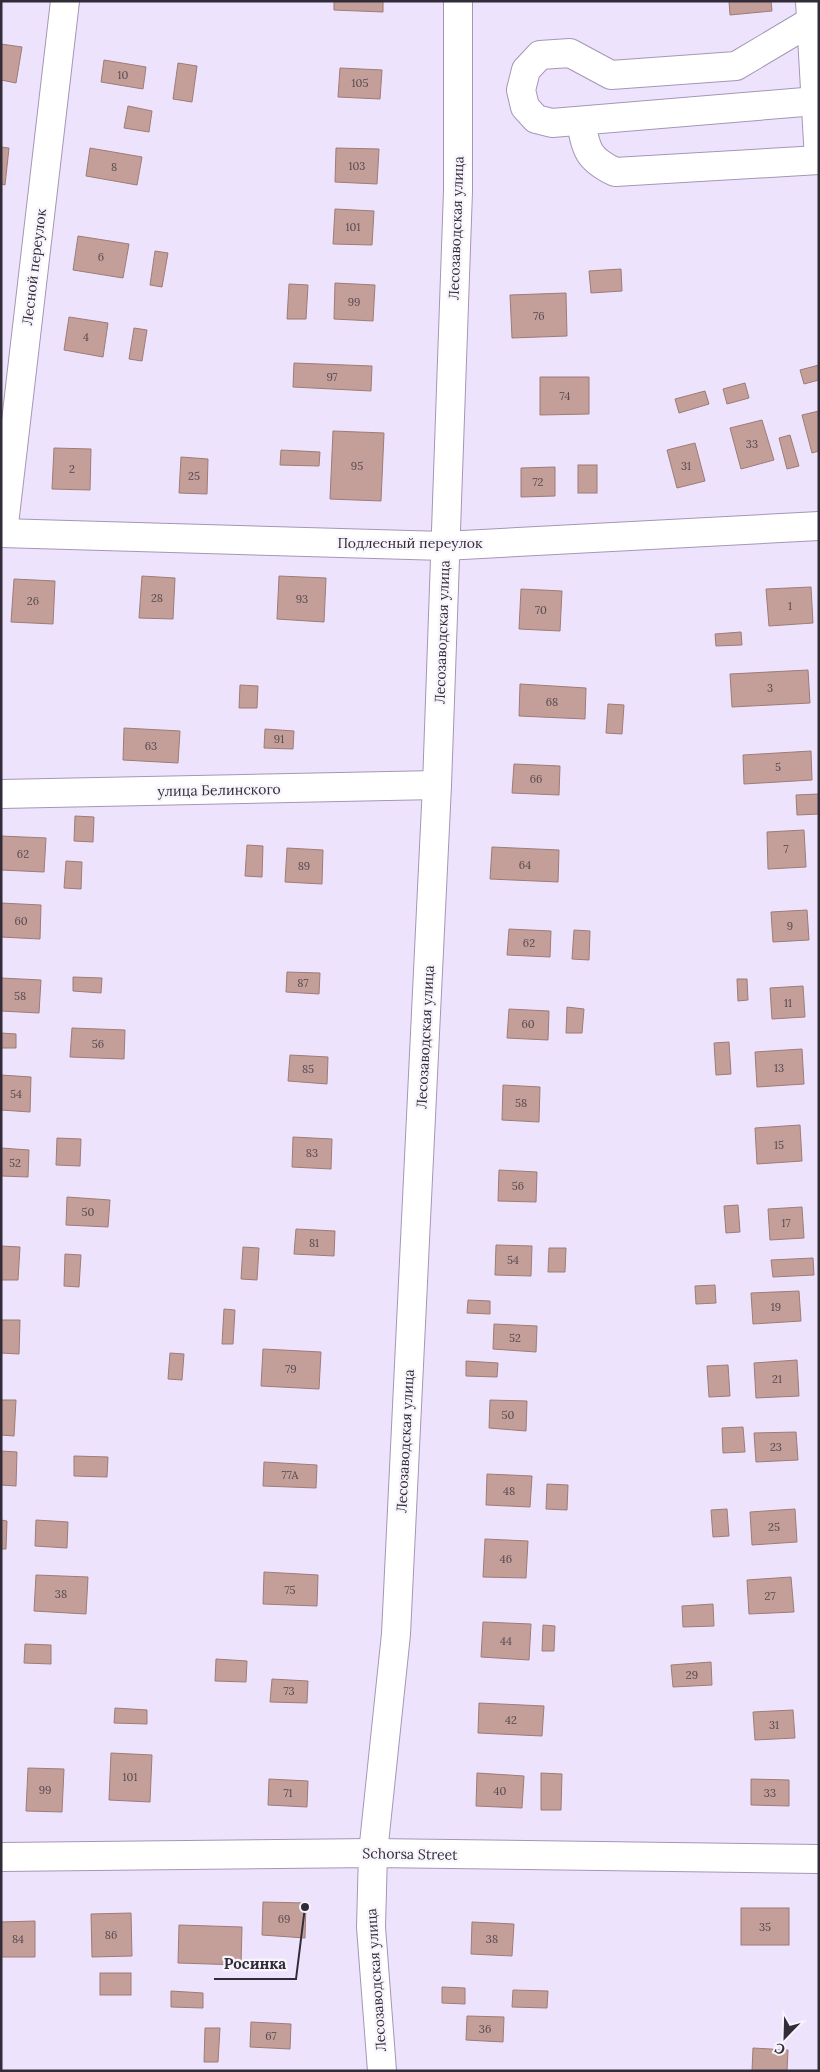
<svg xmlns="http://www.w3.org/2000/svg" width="820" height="2072" font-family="Lora,serif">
<rect width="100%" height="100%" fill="#eee3fc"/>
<g fill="#c49f99" stroke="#9e7b76">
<path d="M334,1H383V12L334,10Z"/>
<path d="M729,1H771L772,11L730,15Z"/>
<path d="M1,44L22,47L16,83L1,80Z"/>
<path d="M104,60L146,67L143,89L101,82Z"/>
<path d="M178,63L197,66L192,102L173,99Z"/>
<path d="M340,68L382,70L380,99L338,97Z"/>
<path d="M128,106L152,111L149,132L124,128Z"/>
<path d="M1,147L9,148L5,185L1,184Z"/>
<path d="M90,148L142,157L137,185L86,176Z"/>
<path d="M336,148L379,149L377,184L335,182Z"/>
<path d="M335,209L374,211L372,245L333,244Z"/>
<path d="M78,236L129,244L123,278L73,270Z"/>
<path d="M155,251L168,253L162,287L150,285Z"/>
<path d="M621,269L622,291L591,293L589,271Z"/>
<path d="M335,283L375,285L373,321L334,319Z"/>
<path d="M289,284L308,285L306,319H287Z"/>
<path d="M566,293L567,336L512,338L510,295Z"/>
<path d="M69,317L108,323L103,357L64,350Z"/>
<path d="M134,328L147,330L142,361L129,359Z"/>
<path d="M294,363L372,366L371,391L293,387Z"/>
<path d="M819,365V380L804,384L800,370Z"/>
<path d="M540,377H589V414L540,415Z"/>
<path d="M745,383L749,398L727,404L723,389Z"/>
<path d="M705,391L709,404L679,413L675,399Z"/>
<path d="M819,411V451L812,453L802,415Z"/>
<path d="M762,420L774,460L741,469L730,428Z"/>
<path d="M333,431L384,433L381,501L330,499Z"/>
<path d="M790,435L799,466L787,469L779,438Z"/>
<path d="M695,443L705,481L677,488L667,450Z"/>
<path d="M54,448L91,449L90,490L52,489Z"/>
<path d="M281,450L320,452L319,466L280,465Z"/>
<path d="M181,457L208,459L207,494L179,493Z"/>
<rect x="578" y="465" width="19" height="28"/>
<path d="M555,467V496L521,497V468Z"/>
<path d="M142,576L175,578L173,619L139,618Z"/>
<path d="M279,576L326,578L324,622L277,619Z"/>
<path d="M14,579L55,581L53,624L11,622Z"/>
<path d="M811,587L813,623L769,626L766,589Z"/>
<path d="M521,589L562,591L560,631L519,629Z"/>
<path d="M741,632L742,645L716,646L715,634Z"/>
<path d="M808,670L810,703L732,707L730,674Z"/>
<path d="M520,684L586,688L585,719L519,716Z"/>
<path d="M240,685L258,686L257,708H239Z"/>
<path d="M608,704L624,705L622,734L606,733Z"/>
<path d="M124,728L180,731L178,763L123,760Z"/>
<path d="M265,729L294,731L293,749L264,748Z"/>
<path d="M811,751L812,780L744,784L743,755Z"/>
<path d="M514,764L560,766L559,795L512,793Z"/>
<path d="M819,794V814L797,815L796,795Z"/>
<path d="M75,816L94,817L93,842L74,841Z"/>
<path d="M804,830L806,867L768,869L767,832Z"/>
<path d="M1,836L46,838L44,872L1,870Z"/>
<path d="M247,845L263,846L262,877L245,876Z"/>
<path d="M492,847L559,850L558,882L490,879Z"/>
<path d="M287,848L323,850L322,884L285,882Z"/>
<path d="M66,861L82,862L81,889L64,888Z"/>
<path d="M1,903L41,905L40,939L1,937Z"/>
<path d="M807,910L809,940L773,942L771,912Z"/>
<path d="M509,929L551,931L550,957L507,955Z"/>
<path d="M574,930L590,931L589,960L572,959Z"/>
<path d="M287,972L320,973L319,994L286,992Z"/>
<path d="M73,977L102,978L101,993L73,991Z"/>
<path d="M1,978L41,980L39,1013L1,1011Z"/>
<path d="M737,979H747L748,1000L738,1001Z"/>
<path d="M803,986L805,1017L772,1019L770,988Z"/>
<path d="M567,1007L584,1009L582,1033H566Z"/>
<path d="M509,1009L549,1011L548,1040L507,1038Z"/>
<path d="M72,1028L125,1030L124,1059L70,1057Z"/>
<path d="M1,1033L16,1034V1048H1Z"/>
<path d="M729,1042L731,1074L716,1075L714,1043Z"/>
<path d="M802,1049L804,1084L757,1087L755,1052Z"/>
<path d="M290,1055L328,1057L327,1084L288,1081Z"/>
<path d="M1,1075L31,1077L30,1112L1,1110Z"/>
<path d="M503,1085L540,1087L539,1122L502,1120Z"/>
<path d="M800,1125L802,1161L757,1164L755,1128Z"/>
<path d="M293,1137L332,1139L331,1169L292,1167Z"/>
<path d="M57,1138L81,1139L80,1166L56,1165Z"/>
<path d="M1,1148L29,1150L28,1177L1,1176Z"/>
<path d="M499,1170L537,1172L536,1202L498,1201Z"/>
<path d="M67,1197L110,1200L108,1227L66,1225Z"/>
<path d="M738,1205L740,1232L726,1233L724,1206Z"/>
<path d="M802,1207L804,1238L770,1240L768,1209Z"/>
<path d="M296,1229L335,1231L334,1256L294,1254Z"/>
<path d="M496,1245L532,1246L531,1276L495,1275Z"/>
<path d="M1,1246L20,1247L18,1280H1Z"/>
<path d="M243,1247L259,1248L257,1280L241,1279Z"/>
<path d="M549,1248H566L565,1272H548Z"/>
<path d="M65,1254L81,1255L79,1287L64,1286Z"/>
<path d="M813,1258L814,1275L773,1277L771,1260Z"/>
<path d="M715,1285L716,1303L696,1304L695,1286Z"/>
<path d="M799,1291L801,1321L753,1324L751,1293Z"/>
<path d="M468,1300L490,1301V1314L467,1313Z"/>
<path d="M224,1309L235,1310L233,1344H222Z"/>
<path d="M1,1320H20L19,1354L1,1353Z"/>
<path d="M494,1324L537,1326L536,1352L493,1349Z"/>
<path d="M263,1349L321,1352L319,1389L261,1386Z"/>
<path d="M170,1353L184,1354L182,1380L168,1379Z"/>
<path d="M797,1360L799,1396L756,1398L754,1363Z"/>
<path d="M466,1361L498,1363L497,1377L466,1376Z"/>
<path d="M728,1365L730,1396L709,1397L707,1366Z"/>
<path d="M1,1400H16L14,1436L1,1435Z"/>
<path d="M490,1400L527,1401L526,1431L489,1428Z"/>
<path d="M743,1427L745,1452L723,1453L722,1428Z"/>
<path d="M796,1432L798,1460L756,1462L754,1433Z"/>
<path d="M1,1451L17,1452L16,1486L1,1485Z"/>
<path d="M74,1456L108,1457L107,1477L74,1476Z"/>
<path d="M264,1462L317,1465L316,1488L263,1486Z"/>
<path d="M487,1474L532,1476L530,1507L486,1505Z"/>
<path d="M547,1484L568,1485L567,1510L546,1509Z"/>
<path d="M727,1509L729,1536L713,1537L711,1510Z"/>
<path d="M795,1509L797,1542L752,1545L750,1512Z"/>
<path d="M1,1520L7,1521L6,1549H1Z"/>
<path d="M36,1520L68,1522L67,1548L35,1546Z"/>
<path d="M485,1539L528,1541L526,1578L483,1577Z"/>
<path d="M264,1572L318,1575L317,1606L263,1604Z"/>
<path d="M36,1575L88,1577L86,1614L34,1611Z"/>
<path d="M791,1577L794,1612L749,1614L747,1580Z"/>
<path d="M713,1604L714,1626L683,1627L682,1606Z"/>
<path d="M483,1622L531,1624L529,1660L481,1657Z"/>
<path d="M543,1625L555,1626L554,1651H542Z"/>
<path d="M25,1644L51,1645V1664L24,1663Z"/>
<path d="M216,1659L247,1661L246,1682L215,1681Z"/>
<path d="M711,1662L712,1685L673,1687L671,1665Z"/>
<path d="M272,1679L308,1681L307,1703L270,1702Z"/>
<path d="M479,1703L544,1706L542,1736L478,1733Z"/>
<path d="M115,1708L147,1710V1724L114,1723Z"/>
<path d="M793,1710L795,1738L755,1740L753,1712Z"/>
<path d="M111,1753L152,1755L150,1802L109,1800Z"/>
<path d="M28,1768L64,1769L62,1812L26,1811Z"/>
<path d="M477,1773L524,1776L522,1808L476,1806Z"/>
<path d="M541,1773L562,1774L561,1810H541Z"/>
<path d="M269,1779L308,1781L307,1807L268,1805Z"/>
<path d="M751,1779L789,1780V1806L751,1805Z"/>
<path d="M263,1902L306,1903L305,1938L262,1935Z"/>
<rect x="741" y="1908" width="48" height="37"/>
<path d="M131,1913L132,1956L92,1957L91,1914Z"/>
<path d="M35,1921V1957H1V1922Z"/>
<path d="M472,1922L514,1924L512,1956L471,1954Z"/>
<path d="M179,1925L242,1927L241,1965L178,1963Z"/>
<rect x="100" y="1973" width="31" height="22"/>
<path d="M442,1987L465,1988V2004L442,2003Z"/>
<path d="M513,1990L548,1991L547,2008L512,2007Z"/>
<path d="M171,1991L203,1993V2008L171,2007Z"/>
<path d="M467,2016L504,2017L503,2042L466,2040Z"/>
<path d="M251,2022L291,2024L290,2049L250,2047Z"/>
<path d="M205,2028H220L218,2062H204Z"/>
<path d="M753,2048L788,2050L787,2071H752Z"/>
</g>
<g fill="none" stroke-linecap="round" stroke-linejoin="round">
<defs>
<g id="minor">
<path d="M810,1L819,160"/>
<path d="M810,22L736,66L611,75L570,53L540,55L526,70L521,90L525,107L536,119L552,123L816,101"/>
<path d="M581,122C586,150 588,159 615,172L819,160"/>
<path d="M1,533L444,546L819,526"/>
<path d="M3,533L65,1"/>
<path d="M1,794L437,785"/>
<path d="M1,1857L373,1853L819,1859"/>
<path d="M382,2071L371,1927L373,1853L396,1634L437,785L458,191V1"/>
</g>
</defs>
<use href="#minor" stroke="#a497b5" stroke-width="30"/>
<use href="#minor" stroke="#fff" stroke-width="28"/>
</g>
<g text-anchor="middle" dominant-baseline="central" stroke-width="4.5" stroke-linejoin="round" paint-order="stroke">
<g font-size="11" fill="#564950">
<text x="123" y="75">10</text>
<text x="360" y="83">105</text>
<text x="357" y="166">103</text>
<text x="114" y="167">8</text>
<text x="353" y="227">101</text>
<text x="101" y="257">6</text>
<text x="354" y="302">99</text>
<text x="539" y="316">76</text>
<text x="86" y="337">4</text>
<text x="332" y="377">97</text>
<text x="565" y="396">74</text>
<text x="752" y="444">33</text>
<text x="357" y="466">95</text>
<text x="686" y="466">31</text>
<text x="72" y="469">2</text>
<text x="194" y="476">25</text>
<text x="538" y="482">72</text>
<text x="157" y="598">28</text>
<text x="302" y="599">93</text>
<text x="33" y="601">26</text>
<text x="790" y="606">1</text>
<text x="541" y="610">70</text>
<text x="770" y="688">3</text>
<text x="552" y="702">68</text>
<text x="279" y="739">91</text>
<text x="151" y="746">63</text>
<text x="778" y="767">5</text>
<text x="536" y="779">66</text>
<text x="786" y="849">7</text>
<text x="23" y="854">62</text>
<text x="525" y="865">64</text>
<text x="304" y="866">89</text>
<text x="21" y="921">60</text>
<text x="790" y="926">9</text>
<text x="529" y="943">62</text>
<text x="303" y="983">87</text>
<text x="20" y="996">58</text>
<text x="788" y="1003">11</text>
<text x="528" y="1024">60</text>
<text x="98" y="1044">56</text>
<text x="779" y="1068">13</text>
<text x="308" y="1069">85</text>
<text x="16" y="1094">54</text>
<text x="521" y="1103">58</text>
<text x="779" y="1145">15</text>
<text x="312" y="1153">83</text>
<text x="15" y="1163">52</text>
<text x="518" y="1186">56</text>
<text x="88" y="1212">50</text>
<text x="786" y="1223">17</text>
<text x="314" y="1243">81</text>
<text x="513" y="1260">54</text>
<text x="776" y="1307">19</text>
<text x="515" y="1338">52</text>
<text x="291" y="1369">79</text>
<text x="777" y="1379">21</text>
<text x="508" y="1415">50</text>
<text x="776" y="1447">23</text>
<text x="290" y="1475">77А</text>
<text x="509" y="1491">48</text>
<text x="774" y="1527">25</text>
<text x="506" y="1559">46</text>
<text x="290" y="1590">75</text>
<text x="61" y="1594">38</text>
<text x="770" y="1596">27</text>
<text x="506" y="1641">44</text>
<text x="692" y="1675">29</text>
<text x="289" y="1691">73</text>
<text x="511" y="1720">42</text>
<text x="774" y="1725">31</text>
<text x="130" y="1777">101</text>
<text x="45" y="1790">99</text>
<text x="500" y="1791">40</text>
<text x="288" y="1793">71</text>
<text x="770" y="1793">33</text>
<text x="284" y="1919">69</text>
<text x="765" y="1927">35</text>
<text x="111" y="1935">86</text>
<text x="18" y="1939">84</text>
<text x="492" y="1939">38</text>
<text x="485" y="2029">36</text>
<text x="271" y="2036">67</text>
</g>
<g font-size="14" fill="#312c38" stroke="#f7f4fb">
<text transform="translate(456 228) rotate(-88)">Лесозаводская улица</text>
<text transform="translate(34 267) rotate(-83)">Лесной переулок</text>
<text x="410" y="543">Подлесный переулок</text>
<text transform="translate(442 632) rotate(-88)">Лесозаводская улица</text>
<text transform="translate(219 790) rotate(-1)">улица Белинского</text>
<text transform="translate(425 1037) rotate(-87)">Лесозаводская улица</text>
<text transform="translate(405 1441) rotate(-87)">Лесозаводская улица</text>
<text transform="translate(410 1854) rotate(1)">Schorsa Street</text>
<text transform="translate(376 1980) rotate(-94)">Лесозаводская улица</text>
</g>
</g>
<path fill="none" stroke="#312c38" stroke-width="2" d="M305 1907L296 1979H214"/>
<circle fill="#312c38" stroke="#f7f4fb" stroke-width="2" cx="305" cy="1907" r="5"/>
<g font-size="15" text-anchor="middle" font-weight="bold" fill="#312c38" stroke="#f7f4fb" stroke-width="4.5" stroke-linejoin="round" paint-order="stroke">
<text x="255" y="1969">Росинка</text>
</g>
<rect width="820" height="2072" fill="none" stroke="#312c38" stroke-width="5"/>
<g transform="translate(785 2037) rotate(203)" stroke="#f7f4fb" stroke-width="4" paint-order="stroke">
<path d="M0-4L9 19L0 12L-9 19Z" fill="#312c38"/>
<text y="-8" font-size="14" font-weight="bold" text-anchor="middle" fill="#312c38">С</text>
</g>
</svg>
